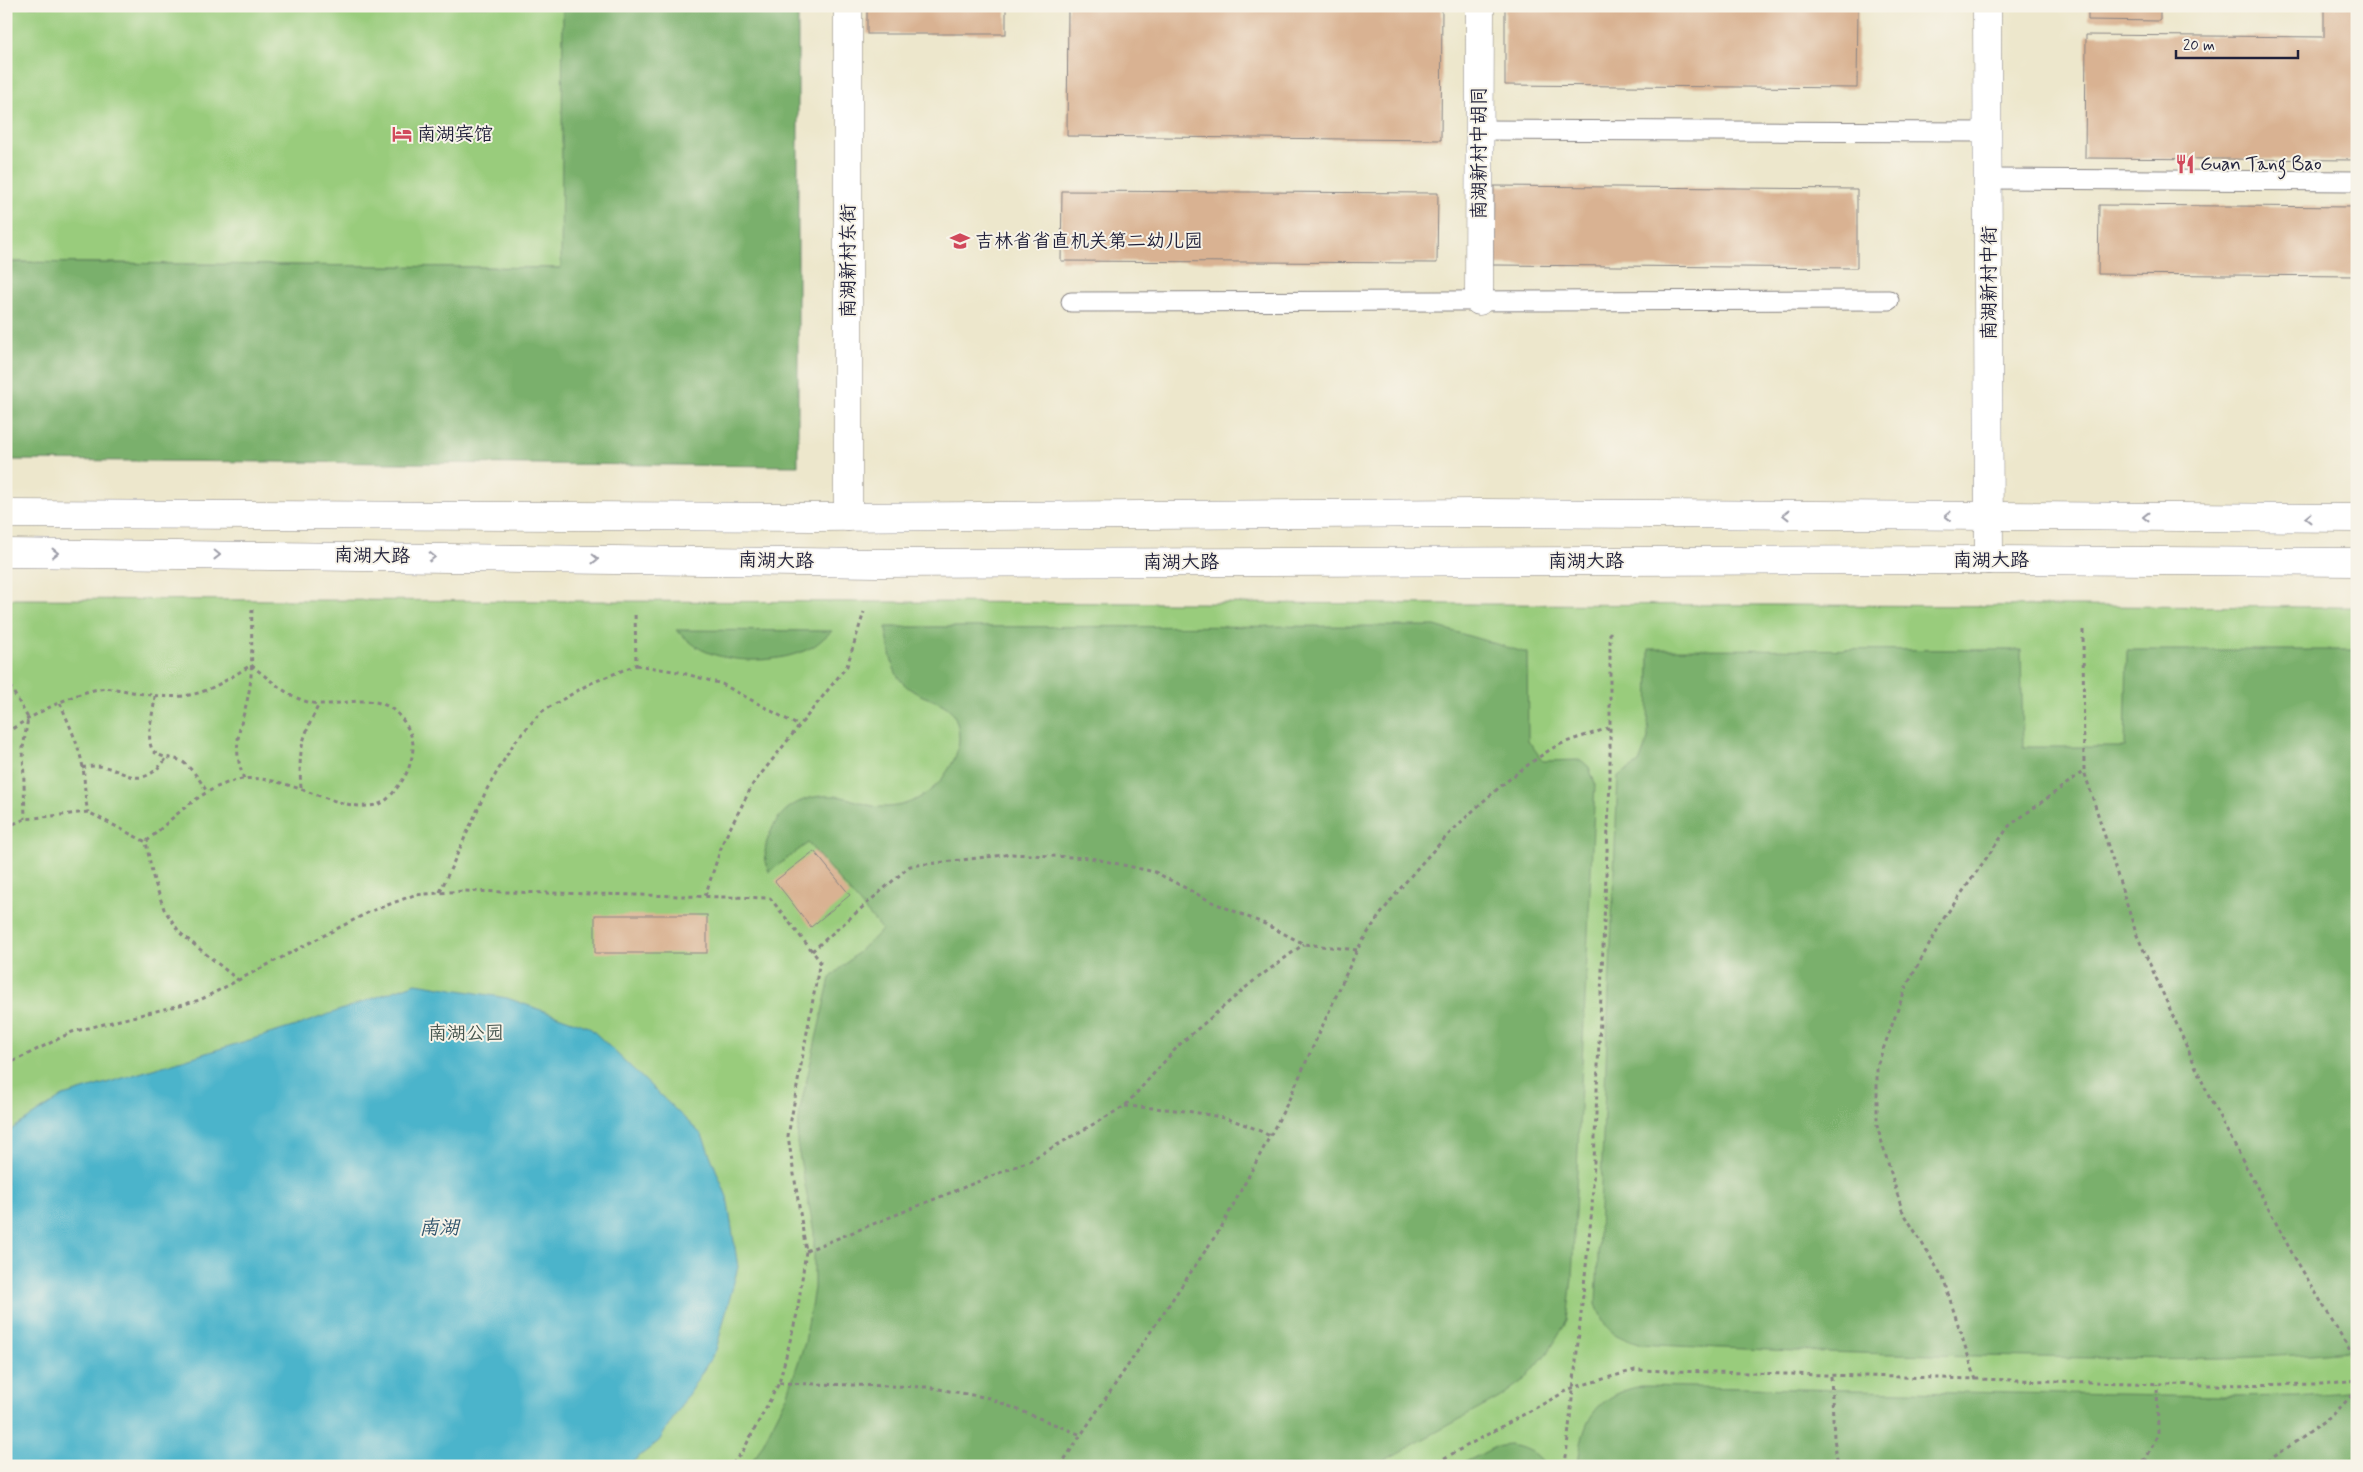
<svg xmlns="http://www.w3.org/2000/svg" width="2363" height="1472" font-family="Mynerve,'LXGW WenKai TC',sans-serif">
<rect width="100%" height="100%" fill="#f7f3e8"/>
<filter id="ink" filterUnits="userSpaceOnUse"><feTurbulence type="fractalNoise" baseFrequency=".02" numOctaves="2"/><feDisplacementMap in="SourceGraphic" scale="10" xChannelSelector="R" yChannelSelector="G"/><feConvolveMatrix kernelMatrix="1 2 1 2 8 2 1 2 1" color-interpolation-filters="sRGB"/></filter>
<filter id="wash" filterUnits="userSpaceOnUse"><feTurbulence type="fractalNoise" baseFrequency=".0096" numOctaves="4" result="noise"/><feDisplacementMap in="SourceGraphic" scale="20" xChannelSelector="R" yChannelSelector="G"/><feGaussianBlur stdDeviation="1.12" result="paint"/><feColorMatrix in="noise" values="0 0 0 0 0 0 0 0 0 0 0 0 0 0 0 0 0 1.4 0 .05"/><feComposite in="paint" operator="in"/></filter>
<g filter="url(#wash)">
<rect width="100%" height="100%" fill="#ede7cc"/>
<g fill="#99cc7c" stroke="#5e775c">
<path d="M6,6H798L561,268L6,262Z"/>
<path d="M6,599L2357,607V1466H6Z"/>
</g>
<g fill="#7ab06c" stroke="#4e6954">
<path d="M563,6H798V466L6,460V262L561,268Z"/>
<path d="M1435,626L1527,653L1528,740L1543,761L1581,760L1589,767L1595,784L1572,1278L1567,1321L1551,1348L1525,1379L1499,1398L1374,1466H747L758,1453L787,1396L805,1342L814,1288V1232L797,1143L800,1109L830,978L882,930L808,843L769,872C763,854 764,846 772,829C784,802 814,792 842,797C857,800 870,808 886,807C907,807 929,795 942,779C951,766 959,754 959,738C958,694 928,707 904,684C890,671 889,645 886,627Z"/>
<path d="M676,630L832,631C826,636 820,642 814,646C784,664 726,665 697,647C689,642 683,635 676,630Z"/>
<path d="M1649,649L2021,650L2023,747H2125L2127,650H2357V1350C2250,1361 2143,1359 2035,1357C1903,1355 1770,1351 1638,1344C1610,1333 1607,1333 1596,1304L1618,776L1639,763L1648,739Z"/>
<path d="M1640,1386L2222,1397L2296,1396L2357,1391V1466H1578C1582,1421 1594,1397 1640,1386Z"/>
<path d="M1508,1445C1523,1447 1538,1451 1545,1466H1458L1495,1447Z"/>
</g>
<path fill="#4cb4cb" stroke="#376b83" d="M416,983L507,998L589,1027L702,1135L727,1197L738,1267L716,1350L659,1441L627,1466H6V1133L63,1096L296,1026Z"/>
<g id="blocks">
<g fill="#d9b292">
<rect x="867" y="6" width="139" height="28"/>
<path d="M1068,6H1442L1441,140L1067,136Z"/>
<path d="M1505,6H1858L1857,88L1505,85Z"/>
<path d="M2088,6H2160V21L2088,20Z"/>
<path d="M2324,6H2357V160L2085,158L2086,35L2324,37Z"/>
<path d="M1494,186L1857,189V268L1493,265Z"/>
<path d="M1062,191L1438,193L1437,263L1061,261Z"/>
<path d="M2099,205L2357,207V276L2098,274Z"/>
<path d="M814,851L850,895L811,927L775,881Z"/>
<rect x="595" y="915" width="112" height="38"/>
</g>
</g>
</g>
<g filter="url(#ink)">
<use href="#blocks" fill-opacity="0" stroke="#888484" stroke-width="1"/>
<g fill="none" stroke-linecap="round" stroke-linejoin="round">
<defs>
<g id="service">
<path d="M1479,130L1988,132"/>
<path d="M1988,179L2357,181"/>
<path d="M1071,302L1889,300"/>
</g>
<g id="minor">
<path d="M1479,301L1480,6"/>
<path d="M848,517V6"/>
</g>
<path id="tertiary" d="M1987,6L1989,560"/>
<g id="primary">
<path d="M6,514L816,517L1479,513L2357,518"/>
<path d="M6,553L878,563L1989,560L2357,562"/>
</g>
</defs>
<use href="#service" stroke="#888484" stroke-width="21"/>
<use href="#minor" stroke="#888484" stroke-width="29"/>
<use href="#tertiary" stroke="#888484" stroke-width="29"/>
<use href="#primary" stroke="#888484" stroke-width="29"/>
<g stroke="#888484" stroke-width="3" stroke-dasharray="4 4" stroke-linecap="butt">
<path d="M2083,630L2084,771L2136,933L2210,1099L2292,1253L2357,1362"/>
<path d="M636,665L679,672L722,684L799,726"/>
<path d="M6,679L28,718L23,748L25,819"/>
<path d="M155,696C154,710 148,728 150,742C152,761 172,755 183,762C194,771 200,780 207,792"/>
<path d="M60,703C69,724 83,754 84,777C85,789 85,799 88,812"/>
<path d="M6,733C29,717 72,693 99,689C115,687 128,692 144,694C194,702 209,691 251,665C268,678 290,699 312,703C338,708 368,692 392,709C403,717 414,735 413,748C412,764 406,777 396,789C392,794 386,802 379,804C342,816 287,773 243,779C204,785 174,817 146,842"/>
<path d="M82,768C121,756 133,801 166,759"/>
<path d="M244,779C229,740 244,724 250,686C253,661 251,634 252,609"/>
<path d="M301,788C298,749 302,739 319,704"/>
<path d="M6,827L25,819L88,812L146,842L153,877L164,909L180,933L238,980"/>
<path d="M440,892L487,789L514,743L541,712L589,684L636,665L635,611"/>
<path d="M705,896L723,842L753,784L847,666L864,612"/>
<path d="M812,951L910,866L1012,854L1091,858L1155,872L1212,902L1265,924L1304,944L1357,950"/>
<path d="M6,1065L72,1032L200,1000L369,912L414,895L463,891L770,898L820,961L788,1136L806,1251L797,1314L779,1383L744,1449L731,1466"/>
<path d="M1125,1106C1177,1110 1224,1111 1270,1136"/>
<path d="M806,1251L1029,1161L1125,1106L1179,1045L1251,983L1304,944"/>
<path d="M1831,1377L1834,1438L1838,1466"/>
<path d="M1976,1380L1943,1278L1902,1210L1877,1126V1066L1906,987L1944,918L2009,826L2084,771"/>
<path d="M779,1383L927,1387L989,1398L1081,1435"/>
<path d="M2146,1459L2150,1466"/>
<path d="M1060,1466L1222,1226L1286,1106L1357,950C1399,879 1481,794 1551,749C1566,740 1593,734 1611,727"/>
<path d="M1430,1466L1572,1388L1635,1370L2205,1385L2322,1384L2357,1380"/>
<path d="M1565,1466L1592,1209L1610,780V628"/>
<path d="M2128,1466L2146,1459L2158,1434L2157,1384"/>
<path d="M2261,1466L2331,1417L2357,1390"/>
</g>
<use href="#service" stroke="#fff" stroke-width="19"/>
<use href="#minor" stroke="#fff" stroke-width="28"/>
<use href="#tertiary" stroke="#fff" stroke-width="28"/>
<use href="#primary" stroke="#fff" stroke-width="28"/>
</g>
<defs><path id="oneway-chevron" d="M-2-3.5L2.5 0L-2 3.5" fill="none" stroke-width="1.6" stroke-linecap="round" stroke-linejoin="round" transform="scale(1.25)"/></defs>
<g stroke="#9c9ca7">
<use href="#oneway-chevron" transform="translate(1786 515) rotate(-180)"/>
<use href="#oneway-chevron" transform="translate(1948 516) rotate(180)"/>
<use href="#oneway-chevron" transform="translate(2146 517) rotate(-180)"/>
<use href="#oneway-chevron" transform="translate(2308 518) rotate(-180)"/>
<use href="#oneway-chevron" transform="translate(55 553)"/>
<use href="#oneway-chevron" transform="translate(217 555) rotate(1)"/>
<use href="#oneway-chevron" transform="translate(432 557) rotate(1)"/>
<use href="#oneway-chevron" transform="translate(595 559) rotate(1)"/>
</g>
</g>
<defs>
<symbol id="hotel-bare" viewBox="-9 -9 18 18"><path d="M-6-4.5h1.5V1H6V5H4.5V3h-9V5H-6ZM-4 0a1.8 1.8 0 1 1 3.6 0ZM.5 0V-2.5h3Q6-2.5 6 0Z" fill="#d1495b" stroke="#f7f3e8" stroke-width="2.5" paint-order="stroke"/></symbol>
<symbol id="restaurant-bare" viewBox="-9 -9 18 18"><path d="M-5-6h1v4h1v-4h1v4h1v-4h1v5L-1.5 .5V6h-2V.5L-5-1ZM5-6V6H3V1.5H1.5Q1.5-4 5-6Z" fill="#d1495b" stroke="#f7f3e8" stroke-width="2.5" paint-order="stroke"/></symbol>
<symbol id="school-bare" viewBox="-9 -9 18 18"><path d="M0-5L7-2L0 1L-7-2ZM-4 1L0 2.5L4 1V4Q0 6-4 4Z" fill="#d1495b" stroke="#f7f3e8" stroke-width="2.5" paint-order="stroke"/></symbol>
</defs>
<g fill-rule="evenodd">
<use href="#hotel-bare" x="388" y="120" width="28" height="28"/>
<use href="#restaurant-bare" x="2171" y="150" width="28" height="28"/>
<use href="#school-bare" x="946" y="227" width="28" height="28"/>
</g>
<g text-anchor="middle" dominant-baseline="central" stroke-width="4" stroke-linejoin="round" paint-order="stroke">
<g font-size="19" fill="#22223b" stroke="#f7f3e8" text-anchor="start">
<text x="417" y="134">南湖宾馆</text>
<text x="2200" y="164">Guan Tang Bao</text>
<text x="975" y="241">吉林省省直机关第二幼儿园</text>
</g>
<g font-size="19" fill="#22223b" stroke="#f7f3e8">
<text transform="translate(1479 153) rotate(-90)">南湖新村中胡同</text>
<text transform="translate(848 261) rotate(-90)">南湖新村东街</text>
<text transform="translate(1989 283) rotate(-90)">南湖新村中街</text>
<text transform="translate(372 556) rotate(1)">南湖大路</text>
<text x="1991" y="560">南湖大路</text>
<text transform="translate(776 561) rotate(1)">南湖大路</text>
<text x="1586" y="561">南湖大路</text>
<text x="1181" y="562">南湖大路</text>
</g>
<g font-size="19" fill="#46554e" stroke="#f7f3e8">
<text x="466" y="1033">南湖公园</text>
</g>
<g font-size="20" font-style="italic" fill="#31556d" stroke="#f7f3e8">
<text x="439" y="1228">南湖</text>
</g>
</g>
<rect width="2363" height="1472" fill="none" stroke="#f7f3e8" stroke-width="25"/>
<path d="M2176 50v8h122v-8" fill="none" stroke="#22223b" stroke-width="2.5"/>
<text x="2183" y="50" font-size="15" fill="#22223b" stroke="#f7f3e8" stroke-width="4" paint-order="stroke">20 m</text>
</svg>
